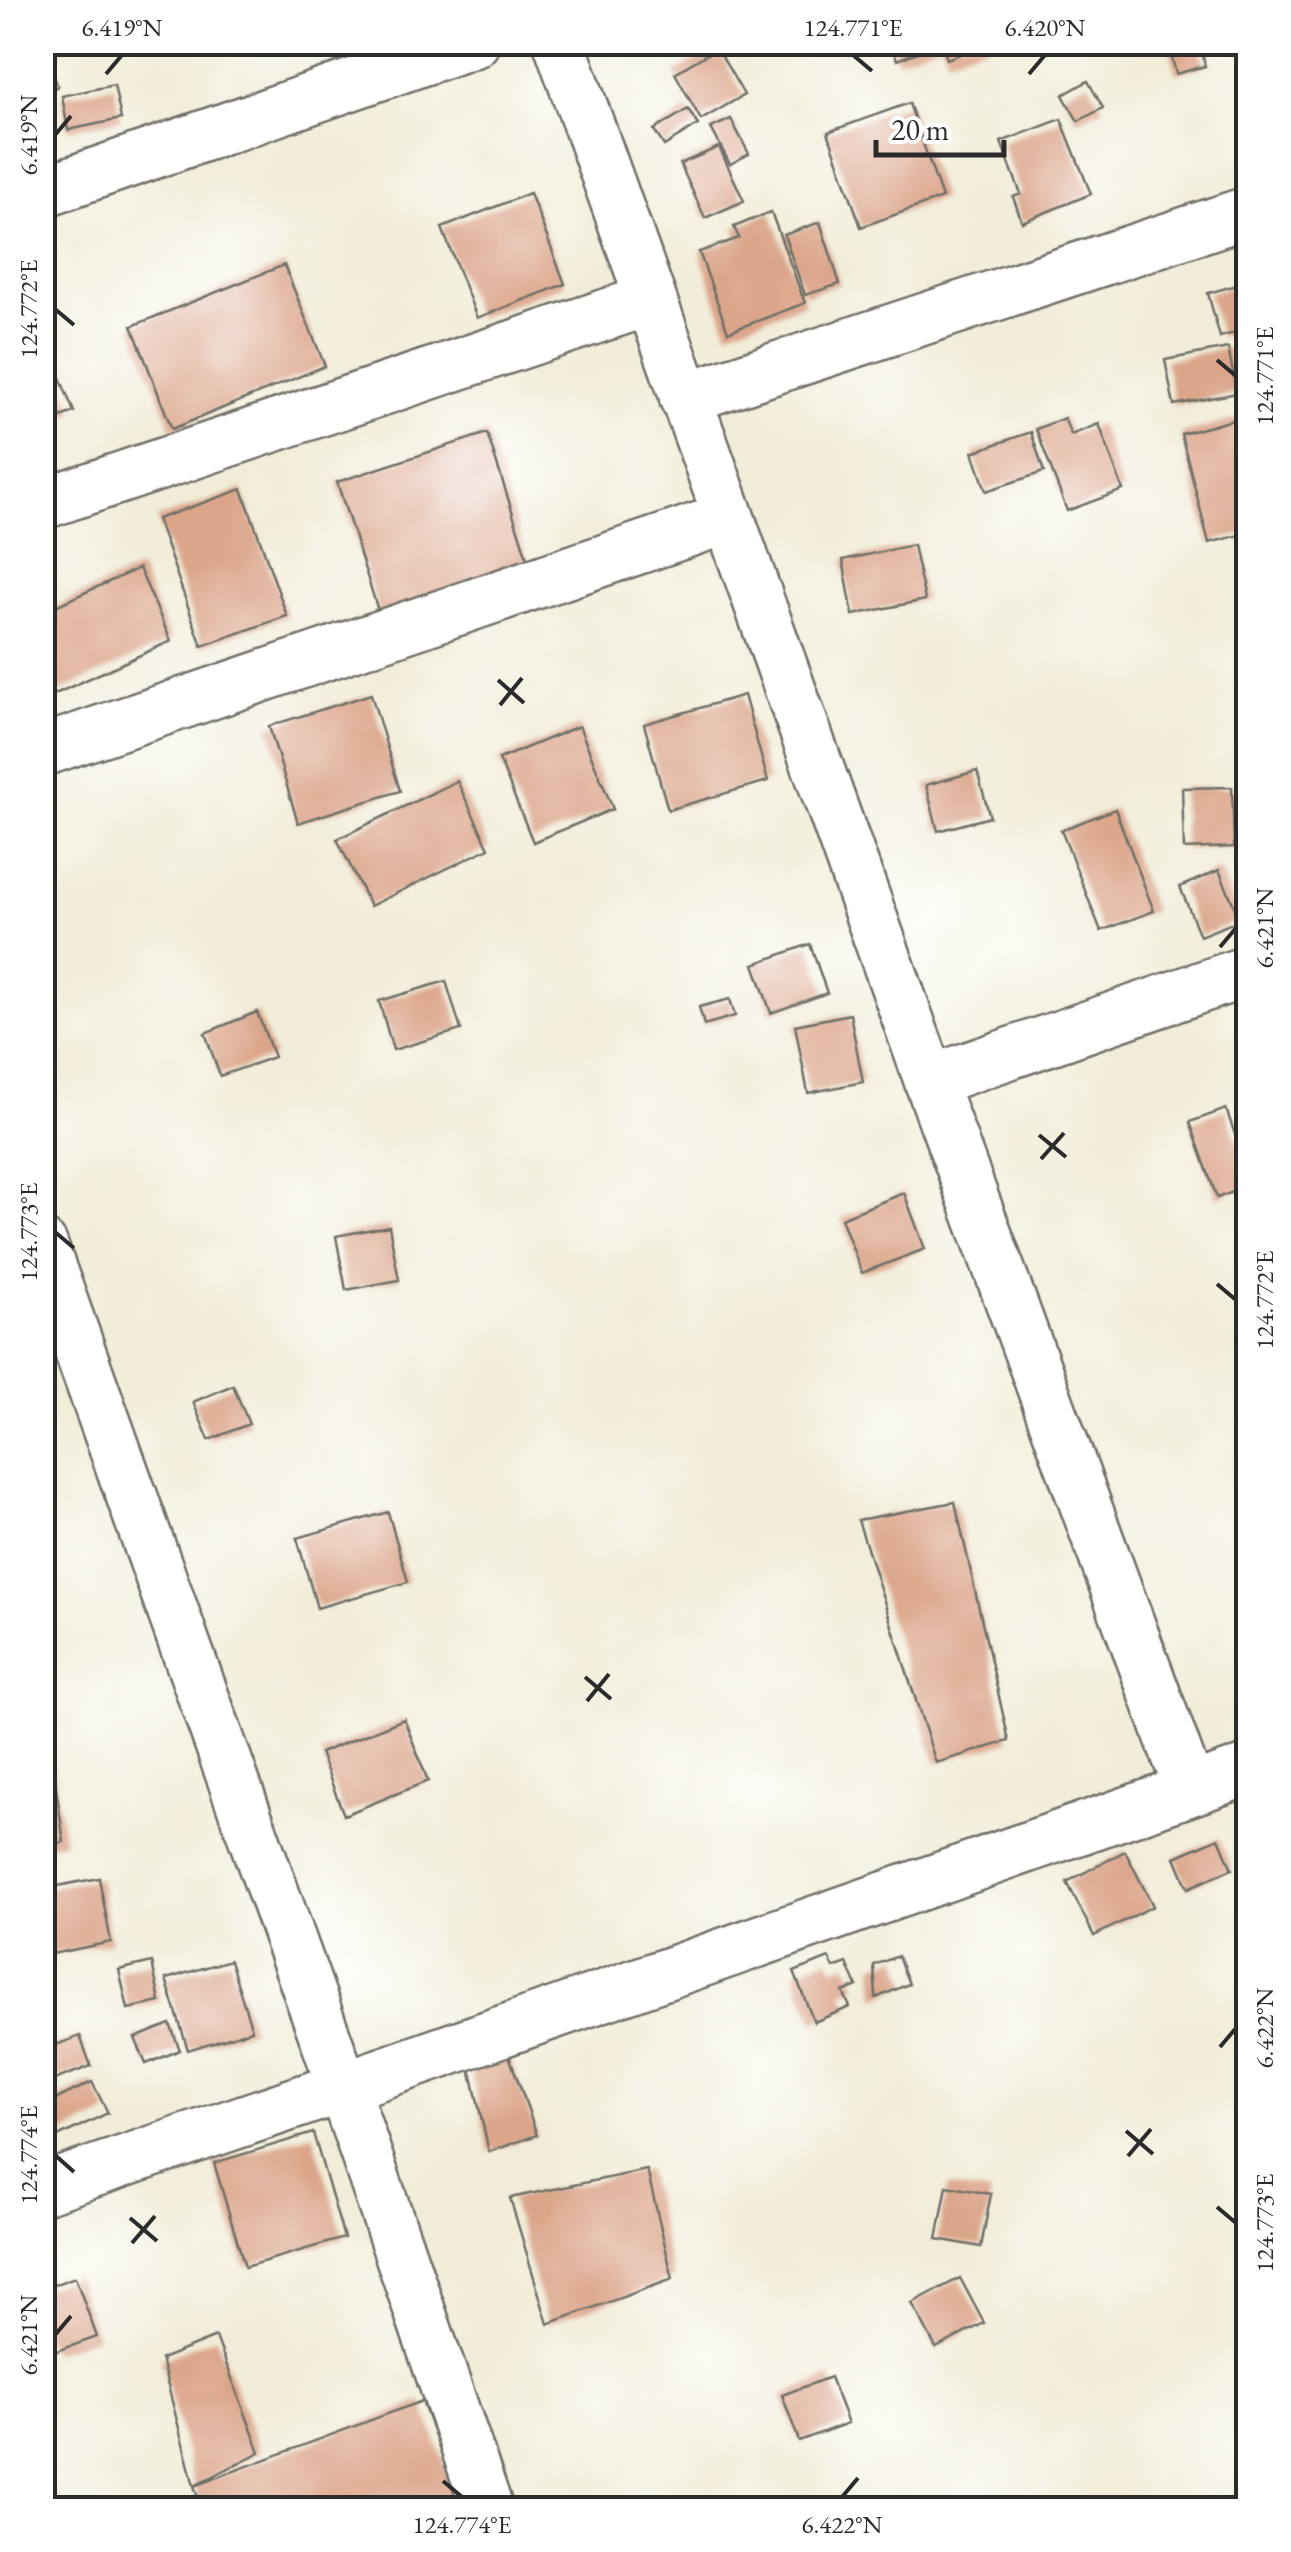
<svg xmlns="http://www.w3.org/2000/svg" width="1291" height="2552" font-family="'EB Garamond',serif">
<rect width="100%" height="100%" fill="#fff"/>
<filter id="ink" filterUnits="userSpaceOnUse"><feTurbulence type="fractalNoise" baseFrequency=".01" numOctaves="2"/><feDisplacementMap in="SourceGraphic" scale="20" xChannelSelector="R" yChannelSelector="G"/><feConvolveMatrix kernelMatrix="1 2 1 2 8 2 1 2 1" color-interpolation-filters="sRGB"/></filter>
<filter id="wash" filterUnits="userSpaceOnUse"><feTurbulence type="fractalNoise" baseFrequency=".0048" numOctaves="4" result="noise"/><feDisplacementMap in="SourceGraphic" scale="40" xChannelSelector="R" yChannelSelector="G"/><feGaussianBlur stdDeviation="2.25" result="paint"/><feColorMatrix in="noise" values="0 0 0 0 0 0 0 0 0 0 0 0 0 0 0 0 0 1.4 0 .05"/><feComposite in="paint" operator="in"/></filter>
<g filter="url(#wash)">
<rect width="100%" height="100%" fill="#f1edd8"/>
<g id="blocks">
<g fill="#dba58a">
<path d="M891,42H991V43L947,59L941,43L897,60Z"/>
<path d="M1168,42H1200L1205,66L1176,74Z"/>
<path d="M717,48L744,95L701,120L675,73Z"/>
<path d="M42,49L58,86L42,93Z"/>
<path d="M1088,81L1103,108L1078,121L1063,95Z"/>
<path d="M114,85L121,119L68,130L62,96Z"/>
<path d="M909,103L942,198L861,227L828,132Z"/>
<path d="M688,109L698,125L664,146L654,130Z"/>
<path d="M731,119L749,154L730,164L711,128Z"/>
<path d="M1061,119L1091,194L1022,222L1013,197L1021,194L1001,142Z"/>
<path d="M719,147L744,201L705,218L680,164Z"/>
<path d="M530,193L565,284L477,318L442,228Z"/>
<path d="M771,212L805,303L728,332L699,252L739,238L734,227Z"/>
<path d="M820,222L840,284L805,295L784,235Z"/>
<path d="M1248,256V294H1247L1238,259Z"/>
<path d="M284,265L325,366L172,429L132,326Z"/>
<path d="M1240,284L1248,313V329L1220,337L1208,293Z"/>
<path d="M42,333L74,412L42,424Z"/>
<path d="M1228,348L1237,393L1174,405L1165,360Z"/>
<path d="M1244,417L1248,434V533L1209,543L1181,434Z"/>
<path d="M1064,418L1071,435L1099,424L1123,490L1067,511L1036,429Z"/>
<path d="M1031,432L1044,472L986,491L973,452Z"/>
<path d="M487,433L530,567L380,617L337,482Z"/>
<path d="M242,489L287,616L202,646L157,519Z"/>
<path d="M913,545L925,600L853,615L843,560Z"/>
<path d="M139,568L171,641L42,700V612Z"/>
<path d="M371,694L400,791L298,823L269,726Z"/>
<path d="M744,695L768,781L668,810L644,724Z"/>
<path d="M579,726L613,809L533,842L499,759Z"/>
<path d="M977,771L990,817L938,831L926,785Z"/>
<path d="M457,781L489,848L370,906L337,839Z"/>
<path d="M1232,787L1234,847L1184,849L1182,788Z"/>
<path d="M1115,809L1154,911L1101,931L1061,830Z"/>
<path d="M1219,870L1240,920L1200,936L1180,887Z"/>
<path d="M810,944L827,993L771,1013L754,964Z"/>
<path d="M446,981L461,1030L393,1050L379,1001Z"/>
<path d="M730,999L735,1016L704,1025L699,1007Z"/>
<path d="M257,1012L274,1057L220,1076L205,1033Z"/>
<path d="M850,1014L863,1082L808,1093L795,1025Z"/>
<path d="M1226,1109L1248,1171V1186L1217,1198L1190,1122Z"/>
<path d="M904,1193L925,1249L862,1273L841,1218Z"/>
<path d="M389,1226L399,1280L346,1290L336,1236Z"/>
<path d="M233,1385L249,1424L209,1440L193,1402Z"/>
<path d="M955,1502L1009,1741L936,1763L858,1520Z"/>
<path d="M388,1512L408,1582L317,1608L297,1538Z"/>
<path d="M404,1719L428,1781L344,1815L320,1753Z"/>
<path d="M53,1767L64,1842L42,1845V1769Z"/>
<path d="M1219,1838L1232,1869L1188,1888L1175,1857Z"/>
<path d="M1125,1851L1153,1906L1094,1936L1067,1882Z"/>
<path d="M99,1878L111,1942L42,1956V1889Z"/>
<path d="M898,1956L909,1984L876,1998L874,1965Z"/>
<path d="M829,1958L834,1968L847,1963L857,1986L843,1992L850,2007L814,2022L794,1972Z"/>
<path d="M230,1960L252,2030L188,2050L166,1979Z"/>
<path d="M152,1962L160,2002L128,2009L119,1970Z"/>
<path d="M170,2024L180,2050L146,2064L135,2038Z"/>
<path d="M80,2036L91,2066L52,2081L42,2056V2050Z"/>
<path d="M503,2038L537,2135L489,2152L465,2045Z"/>
<path d="M92,2082L108,2113L49,2141L42,2126V2106Z"/>
<path d="M313,2133L344,2238L245,2267L214,2163Z"/>
<path d="M647,2170L673,2279L548,2324L510,2198Z"/>
<path d="M947,2186L991,2194L981,2247L937,2239Z"/>
<path d="M75,2277L97,2337L52,2353L42,2328V2289Z"/>
<path d="M960,2278L984,2323L936,2348L912,2303Z"/>
<path d="M216,2337L260,2452L194,2486L422,2401L462,2510H202L194,2486L161,2359Z"/>
<path d="M830,2377L848,2423L799,2441L782,2395Z"/>
</g>
</g>
</g>
<g filter="url(#ink)">
<use href="#blocks" fill-opacity="0" stroke="#706f68" stroke-width="2.5"/>
<g fill="none" stroke-linecap="round" stroke-linejoin="round">
<defs>
<g id="street">
<path d="M559,42L930,1081L1190,1790"/>
<path d="M42,192L474,42"/>
<path d="M685,398L1248,212"/>
<path d="M42,504L650,300"/>
<path d="M42,751L728,518"/>
<path d="M930,1081L1248,971"/>
<path d="M42,1245L343,2087L488,2510"/>
<path d="M42,2189L343,2087L1248,1770"/>
</g>
</defs>
<use href="#street" stroke="#706f68" stroke-width="55"/>
<use href="#street" stroke="#fff" stroke-width="50"/>
</g>
</g>
<path fill="none" stroke="#2b2b2b" stroke-width="4" d="M853,55L872,71M106,74L122,55M1029,74L1045,55M55,135L71,116M55,309L74,325M1217,360L1236,376M498,680L524,703M500,705L522,678M1220,947L1236,928M1039,1135L1066,1157M1041,1159L1064,1133M55,1232L74,1248M1217,1284L1236,1300M585,1677L611,1699M587,1701L609,1674M1220,2047L1236,2028M1126,2131L1153,2154M55,2155L74,2172M1128,2156L1151,2129M1217,2207L1236,2223M130,2218L157,2241M132,2243L155,2216M55,2335L71,2316M443,2481L462,2497M842,2497L858,2478"/>
<rect width="1291" height="2552" fill="none" stroke="#fff" stroke-width="110"/>
<path d="M876 140v15h128v-15" fill="none" stroke="#2b2b2b" stroke-width="5"/>
<text x="891" y="140" font-size="30" fill="#2b2b2b" stroke="#ffffff" stroke-width="8" paint-order="stroke">20 m</text>
<rect x="55" y="55" width="1181" height="2442" fill="none" stroke="#2b2b2b" stroke-width="4"/>
<g font-size="25" text-anchor="middle" fill="#2b2b2b">
<text x="122" y="36">6.419°N</text>
<text x="853" y="36">124.771°E</text>
<text x="1045" y="36">6.420°N</text>
<text transform="translate(28 135) rotate(-90)" y="9">6.419°N</text>
<text transform="translate(28 309) rotate(-90)" y="9">124.772°E</text>
<text transform="translate(1264 376) rotate(-90)" y="9">124.771°E</text>
<text transform="translate(1264 928) rotate(-90)" y="9">6.421°N</text>
<text transform="translate(28 1232) rotate(-90)" y="9">124.773°E</text>
<text transform="translate(1264 1300) rotate(-90)" y="9">124.772°E</text>
<text transform="translate(1264 2028) rotate(-90)" y="9">6.422°N</text>
<text transform="translate(28 2155) rotate(-90)" y="9">124.774°E</text>
<text transform="translate(1264 2223) rotate(-90)" y="9">124.773°E</text>
<text transform="translate(28 2335) rotate(-90)" y="9">6.421°N</text>
<text x="462" y="2533">124.774°E</text>
<text x="842" y="2533">6.422°N</text>
</g>
</svg>
